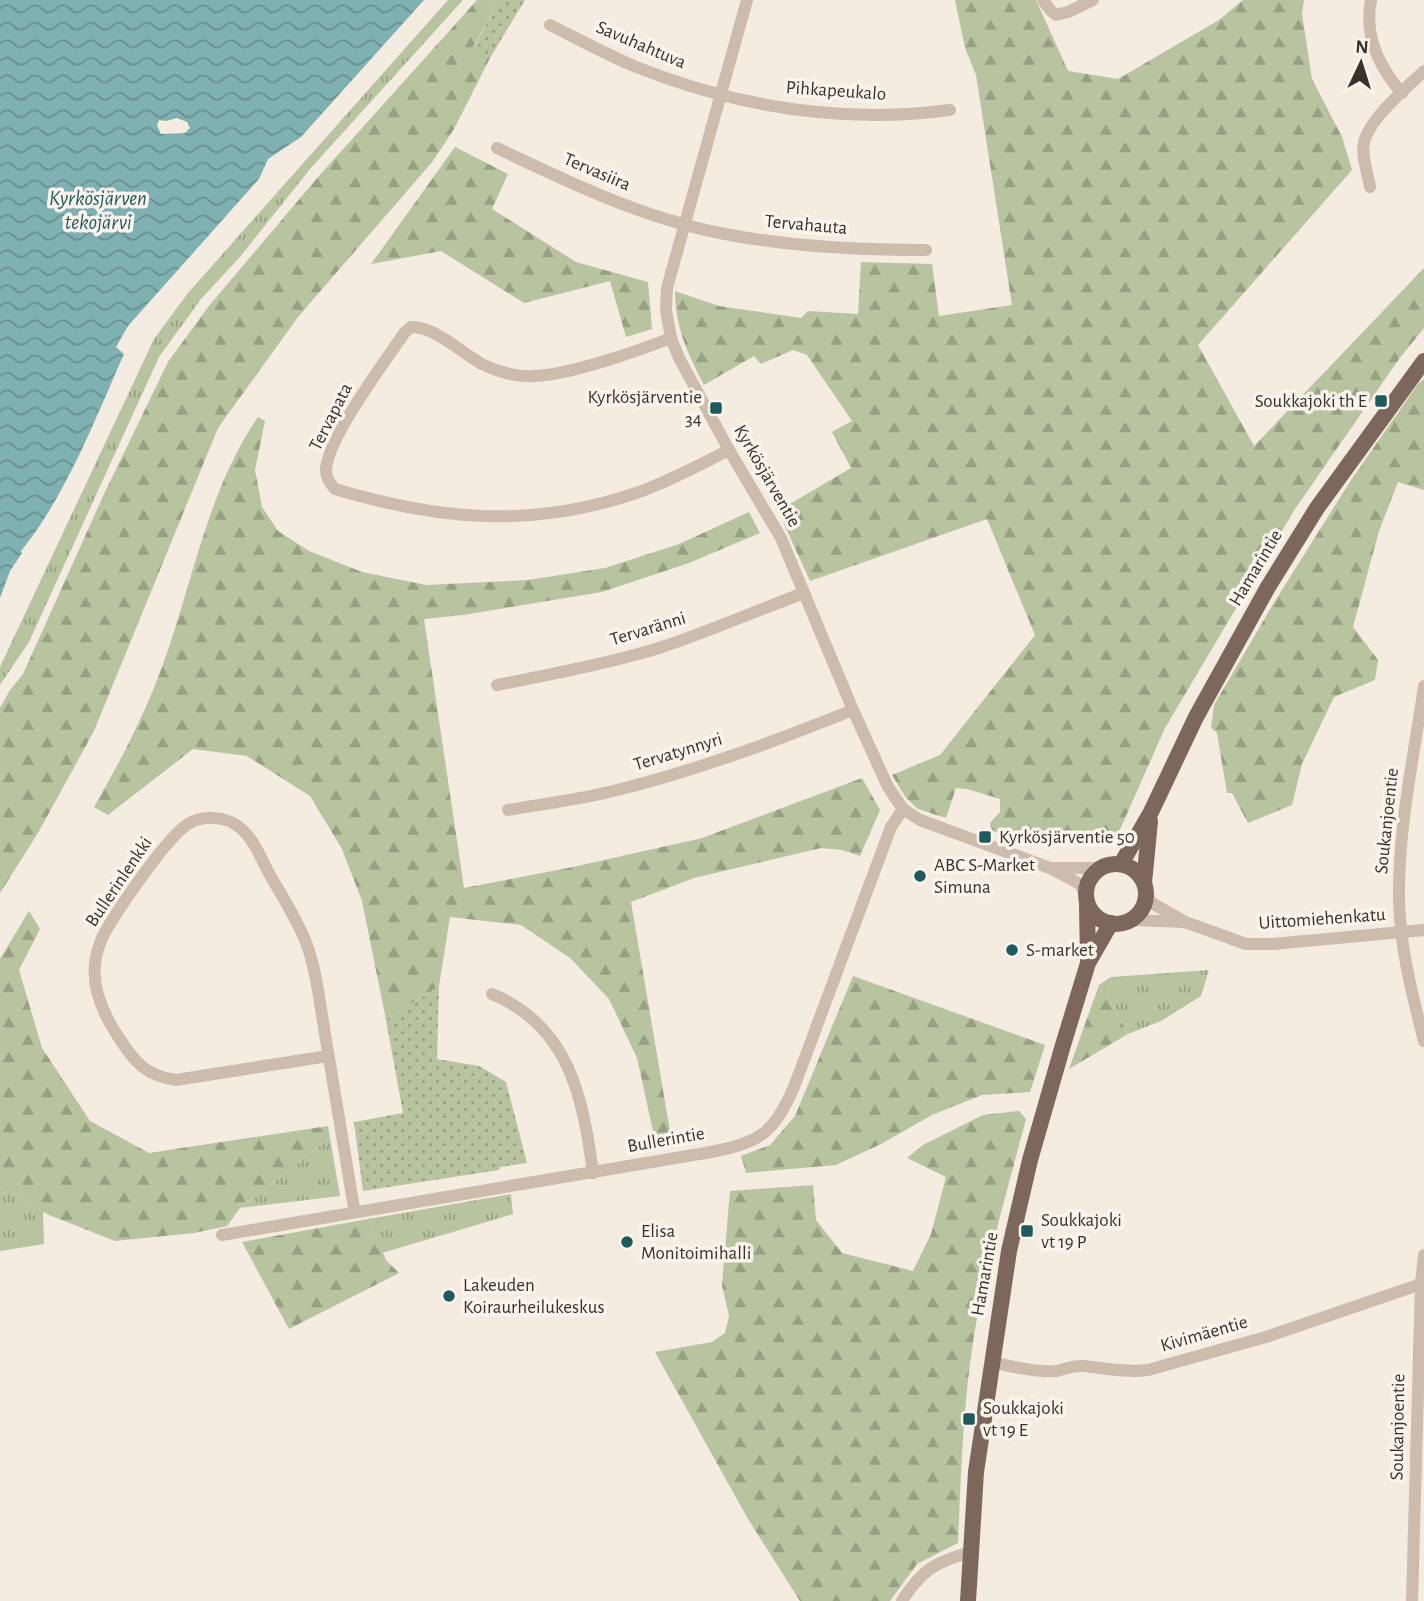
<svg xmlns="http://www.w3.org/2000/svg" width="1424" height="1601" font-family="'Alegreya Sans',sans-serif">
<defs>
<pattern id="grass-tufts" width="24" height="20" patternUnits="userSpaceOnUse" patternTransform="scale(1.75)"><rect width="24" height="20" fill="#b8c4a0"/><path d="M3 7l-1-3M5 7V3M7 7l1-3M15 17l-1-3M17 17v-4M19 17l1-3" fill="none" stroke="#97a083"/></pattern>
<pattern id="forest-firs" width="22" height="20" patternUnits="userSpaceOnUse" patternTransform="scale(1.75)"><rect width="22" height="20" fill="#b8c4a0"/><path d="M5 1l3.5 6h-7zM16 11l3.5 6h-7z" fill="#97a083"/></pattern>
<pattern id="park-dots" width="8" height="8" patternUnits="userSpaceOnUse" patternTransform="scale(1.75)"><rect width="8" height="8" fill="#b8c4a0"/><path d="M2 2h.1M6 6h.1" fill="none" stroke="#97a083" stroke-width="1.8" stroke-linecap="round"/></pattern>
<pattern id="water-waves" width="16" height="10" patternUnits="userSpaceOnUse" patternTransform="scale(1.75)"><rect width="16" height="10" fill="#7fb0b2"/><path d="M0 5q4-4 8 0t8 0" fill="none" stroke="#699091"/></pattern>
</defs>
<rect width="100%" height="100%" fill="#f4ebe1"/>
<g fill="url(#grass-tufts)">
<path d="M448,0H463L310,169L239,258L201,299L159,357L29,642L0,685V667L154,339L188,293Z"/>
<path d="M1209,970L1201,996L1161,1021L1128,1034L1108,996L1111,977Z"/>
<path d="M330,1138L340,1196L240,1208Z"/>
<path d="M0,1188L43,1211L44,1244L0,1251Z"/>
<path d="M511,1194L513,1214L382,1253L368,1219Z"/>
</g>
<g fill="url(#forest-firs)">
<path d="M477,0H500L473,47L490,58L454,129L433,161L298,317L218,428L94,731L38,833L0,893V708L10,690L23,674L104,494L168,362L208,307L318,177Z"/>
<path d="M955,0H1036L1068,71L1118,79L1219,20L1243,0H1304L1302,14L1312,79L1342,137L1352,170L1198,345L1254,446L1424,268V328L1399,359L1295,509L1165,728L1118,834L1100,837L1084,844L1015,843L992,830L990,823L1000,812V799L967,789L956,788L946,818L918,809L906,798L892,775L940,755L1035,635L987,519L810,581L778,511L851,468L832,432L852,421L807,355L793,350L761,364L754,356L704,385C688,354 675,327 675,291L719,306L801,318L808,311L858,314L861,262L932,264L939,316L1012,305L976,75L965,48Z"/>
<path d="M455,147L508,174L492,209L576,262L648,282L652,329L626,337L610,281L524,303L441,251L371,264Z"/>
<path d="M1424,379V490L1398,482L1379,531L1353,627L1378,660L1375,680L1334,697L1302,764L1292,805L1248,823L1232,793H1227L1217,733L1211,728L1214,705L1275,601L1351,480L1418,384Z"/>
<path d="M258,417L265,421L255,470L262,507L278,531L309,551L362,572L426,585L528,580L605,568L679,544L749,512L760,533L689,563L602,592L463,615L424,619L464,888L573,867L702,838L862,778L880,810L860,856L842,850L821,848L694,878L631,902L671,1137L655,1140L637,1058L609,999L570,958L521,925L450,917L439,986L386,1020L362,901L342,849L310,796L247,756L193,749L108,815L94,807C120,762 144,716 162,667C192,586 208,488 258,417Z"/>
<path d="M29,911L40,929L19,970L42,1048L90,1121L149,1153L328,1126L330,1138L240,1208L227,1226L194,1233L115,1241L49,1215L0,1188V959Z"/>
<path d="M853,976L1045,1045L1030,1092L982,1095L932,1115L881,1144L836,1165L746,1173L741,1156L770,1145L795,1116Z"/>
<path d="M1111,977L1108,996L1128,1034L1069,1069L1099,985Z"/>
<path d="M1019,1111L1026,1119C1007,1191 986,1262 974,1336C963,1404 961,1474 958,1543L917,1564L890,1601H800L748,1519L655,1352L712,1342L725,1333L729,1316L722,1285L730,1191L813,1185L816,1220L842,1253L913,1271L931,1234L946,1177L907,1158L923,1145L983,1115Z"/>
<path d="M368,1219L386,1260L399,1273L289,1329L242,1242Z"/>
</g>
<g fill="url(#park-dots)">
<path d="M500,0H525L490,58L473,48Z"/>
<path d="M439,986L437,1059L479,1066L506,1082L527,1163L500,1167L499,1170L363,1191L354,1122L403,1113L386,1020Z"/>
</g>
<path fill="url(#water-waves)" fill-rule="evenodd" d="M0,0H424L301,137L268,159L259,179L128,326L116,347L124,354C95,419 66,496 21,551L22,553L10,571L0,598ZM177,118L187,122L190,128L185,133L161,134L157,125L159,120L166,121Z"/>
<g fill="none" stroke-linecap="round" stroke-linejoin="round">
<g stroke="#cdbbac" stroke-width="12">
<path d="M747,0L667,288L666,310L671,338L679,358L729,450L781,538L853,710L888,787L903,809L920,820L1050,868L1080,884L1085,894"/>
<path d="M1043,0L1050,10L1056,15L1068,12L1093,0"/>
<path d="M1371,0C1364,35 1379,67 1402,93"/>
<path d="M550,25C578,39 607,55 636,67C737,107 843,124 950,110"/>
<path d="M497,148C570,183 645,219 725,234C791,247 859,250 926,250"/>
<path d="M1370,187C1368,174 1361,156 1364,143C1368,120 1407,87 1424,71"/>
<path d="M671,338C635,352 572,374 535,376C517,377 498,372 482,364C462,353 434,326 411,327L405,332C385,361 327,439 326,470C326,478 330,483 335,489C439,520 531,529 636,493C668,482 699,465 729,450"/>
<path d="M497,685C551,674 606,664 659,648C708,632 755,611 804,593"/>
<path d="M1424,686C1414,756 1398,828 1399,899C1400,948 1412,994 1424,1041"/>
<path d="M508,810C542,804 576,800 609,792C693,772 773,742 853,710"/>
<path d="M1052,868H1100"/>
<path d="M1146,894L1152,903L1185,922L1246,944H1273L1424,930"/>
<path d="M1131,920L1184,922"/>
<path d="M492,994C569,1026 583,1097 593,1173"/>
<path d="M328,1056L176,1080C147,1076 135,1063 119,1038C105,1017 92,990 95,964C96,956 99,945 102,938C114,914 167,837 188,824C203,815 224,816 238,826C254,838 261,859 270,875C283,898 298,921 307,945C317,973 320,1005 325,1034C334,1090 344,1146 353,1202L355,1212"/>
<path d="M222,1235L711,1152C761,1142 773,1134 794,1087L891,827L903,809"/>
<path d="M991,1361C1005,1366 1042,1373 1056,1371C1066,1369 1072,1365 1083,1366C1104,1368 1126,1373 1148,1370L1266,1337L1421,1284"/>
<path d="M902,1601C922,1569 936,1562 971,1552"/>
<path d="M1412,1601L1421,1284L1424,1255"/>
</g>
<g stroke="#7d675c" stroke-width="16">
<path d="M1121,864L1151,812L1196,717L1268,587L1317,508L1424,361"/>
<circle cx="1116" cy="894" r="30"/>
<path d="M1144,883L1150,821"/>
<path d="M1087,904L1088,961"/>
<path d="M968,1601L976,1472L1009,1251L1030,1160L1063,1045L1088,963L1111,923"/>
</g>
</g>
<g fill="#1f5a5e" stroke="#fbf5ee" stroke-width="2.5">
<rect x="1374" y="394" width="14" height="14" rx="3.5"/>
<rect x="709" y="401" width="14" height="14" rx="3.5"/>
<rect x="978" y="830" width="14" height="14" rx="3.5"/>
<circle cx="920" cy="876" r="7"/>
<circle cx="1012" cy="950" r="7"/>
<rect x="1020" y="1224" width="14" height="14" rx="3.5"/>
<circle cx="627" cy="1242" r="7"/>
<circle cx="449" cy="1296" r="7"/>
<rect x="962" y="1412" width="14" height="14" rx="3.5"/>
</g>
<g text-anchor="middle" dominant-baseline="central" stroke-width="7" stroke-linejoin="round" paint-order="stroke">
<g font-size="19" fill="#3b302b" stroke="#fbf5ee">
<text transform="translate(641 45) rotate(23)">Savuhahtuva</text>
<text transform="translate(836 91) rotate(4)">Pihkapeukalo</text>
<text transform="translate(597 172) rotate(23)">Tervasiira</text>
<text transform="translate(806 225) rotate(5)">Tervahauta</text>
<text transform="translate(331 417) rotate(-63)">Tervapata</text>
<text transform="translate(767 476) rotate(60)">Kyrkösjärventie</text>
<text transform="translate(1256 568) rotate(-59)">Hamarintie</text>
<text transform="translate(648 629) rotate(-17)">Tervaränni</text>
<text transform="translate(678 752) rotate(-17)">Tervatynnyri</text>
<text transform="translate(1387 821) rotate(-84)">Soukanjoentie</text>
<text transform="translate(119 882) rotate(-56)">Bullerinlenkki</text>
<text transform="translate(1322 919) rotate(-4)">Uittomiehenkatu</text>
<text transform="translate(666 1140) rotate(-10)">Bullerintie</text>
<text transform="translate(985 1274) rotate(-80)">Hamarintie</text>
<text transform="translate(1204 1334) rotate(-16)">Kivimäentie</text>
<text transform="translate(1398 1427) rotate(-89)">Soukanjoentie</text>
</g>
<g font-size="19" fill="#3b302b" stroke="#fbf5ee" text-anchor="start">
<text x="702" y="397" text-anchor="end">Kyrkösjärventie<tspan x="702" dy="22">34</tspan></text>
<text x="1367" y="401" text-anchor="end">Soukkajoki th E</text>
<text x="999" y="837">Kyrkösjärventie 50</text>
<text x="934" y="865">ABC S-Market<tspan x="934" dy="22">Simuna</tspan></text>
<text x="1026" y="950">S-market</text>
<text x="1041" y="1220">Soukkajoki<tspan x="1041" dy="22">vt 19 P</tspan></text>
<text x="641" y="1231">Elisa<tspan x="641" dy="22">Monitoimihalli</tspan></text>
<text x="463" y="1285">Lakeuden<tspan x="463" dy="22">Koiraurheilukeskus</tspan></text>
<text x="983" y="1408">Soukkajoki<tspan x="983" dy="22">vt 19 E</tspan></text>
</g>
<g font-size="21" font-style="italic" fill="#1f5a5e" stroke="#fbf5ee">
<text x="98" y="198">Kyrkösjärven<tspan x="98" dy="24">tekojärvi</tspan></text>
</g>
</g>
<g transform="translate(1361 63) rotate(4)" stroke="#fbf5ee" stroke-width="5" paint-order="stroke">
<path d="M0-5L12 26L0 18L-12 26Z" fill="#3b302b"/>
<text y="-10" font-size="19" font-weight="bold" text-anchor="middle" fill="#3b302b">N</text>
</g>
</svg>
